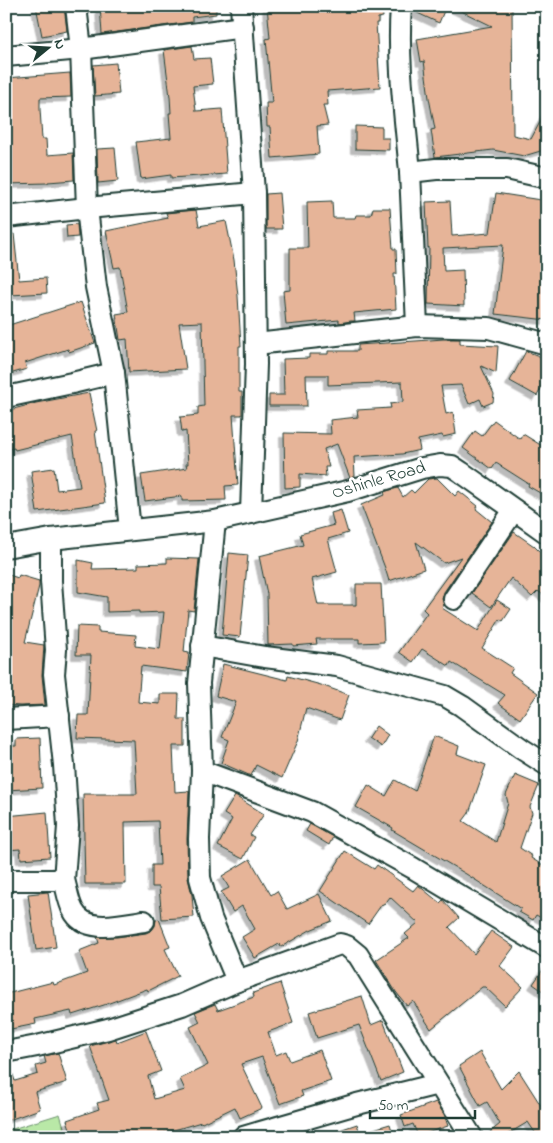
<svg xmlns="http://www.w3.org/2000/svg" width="553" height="1143" font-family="'Indie Flower',sans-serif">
<defs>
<filter id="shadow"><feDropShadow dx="-4.5" dy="4.5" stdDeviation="0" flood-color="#0004"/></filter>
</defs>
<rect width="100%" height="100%" fill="#fff"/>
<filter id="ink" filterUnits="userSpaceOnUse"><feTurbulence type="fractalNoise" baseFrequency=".02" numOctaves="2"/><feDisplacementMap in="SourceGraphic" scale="10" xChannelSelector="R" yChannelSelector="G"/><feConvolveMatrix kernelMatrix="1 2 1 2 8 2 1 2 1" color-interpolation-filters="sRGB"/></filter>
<g filter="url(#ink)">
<path fill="#b9e8a7" stroke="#6c926e" d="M60,1114L67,1137H6V1131Z"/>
<g fill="#e6b498" stroke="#1f3d34" filter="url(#shadow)">
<path d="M36,6H64L67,31L42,36Z"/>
<path d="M100,6H216V14L192,17V22L102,34Z"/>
<path d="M267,6H382L383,17L378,18V23H376L380,87L327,91L328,105H323L328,125L317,126L319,154L272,158L270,127H267L266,103H272L266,39L270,38Z"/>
<path d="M413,6H446L439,23L413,11Z"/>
<path d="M451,6H512L513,135L531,139L547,109V145L544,150L524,156L493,150L435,157L431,130L435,129L429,98L424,61L421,62L417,39L492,26Z"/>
<path d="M192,46L194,59L210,58L213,84L193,86L196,111L222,109L227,174L171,178V175L141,179L136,142L171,138L169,113H171L170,97L164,50Z"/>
<path d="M116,63L119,94L95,96L93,65Z"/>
<path d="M70,73L71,97L40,98V109L42,139H46L47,155L73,153L74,180L48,182V183L6,184V78Z"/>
<path d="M355,126L382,127V138H389V150L355,149Z"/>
<path d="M115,148L118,181L98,183L97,149Z"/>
<path d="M279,193L282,229H266V194Z"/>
<path d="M496,193L547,201L544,228H547V320L495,314L503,245L443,248L444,271L463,270L464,306L428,304L429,247L428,248L426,202L450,201L452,236L490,233Z"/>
<path d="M332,201L333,218H355L356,215H371L373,208H390L393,249H396L397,274H394L396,309L354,313L355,321H351L339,323V320L286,325L283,291L290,290V248H308L307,202Z"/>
<path d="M196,210L199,226L226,221L234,260L238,296L241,346H239V392H242V415H233L238,485L225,486L226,500L182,501V496L145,501L141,475L187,468L186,464H188L186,431L182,432L180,417L198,415V407L204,406L202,322L179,323L186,369L129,372L127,339L120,340L116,314L128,312L120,267L114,268L106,231L168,218L166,213Z"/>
<path d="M77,224L78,237L67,238L66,225Z"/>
<path d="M14,234L19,280L46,278L47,293L10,295L8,276H6V235Z"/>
<path d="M81,302L95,343L69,352L68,349L25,363L27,369L6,375V326Z"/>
<path d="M444,339H460V344L498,346L496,373L481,366L494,394L493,402L483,406L480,399L469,404L461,385L441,386L446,414L453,412L456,434L443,437L442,435L418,440L420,450L402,454L354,457L355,476L350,478L337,444L324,449L329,467H325L326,476L300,474V487L285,488L284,433L331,434L330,420L358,417L357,410L391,408L390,404L403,402L402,382L328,385V375H306L307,406H269V395H284L283,359L309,358V354H328V351H358V345Z"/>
<path d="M526,351L547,359V378L537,396L510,381Z"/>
<path d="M89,393L97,431H95L105,503L37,512L31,471L54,468L57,490L80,487L72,436L15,450L14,448L6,450V411L36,403Z"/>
<path d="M494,420L520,439L523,434L547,449V497L528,486L529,484L496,463L492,469L463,448L475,431L482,436Z"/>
<path d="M437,478L455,496L459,491L478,506L476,509L492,522L444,592L442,599L444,605L442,608L478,631L497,600L511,609L503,621L500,619L482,648L513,668L510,673L538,693L520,719L498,703L505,695L451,662L449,666L422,649L413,662L399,652L427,613L423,609L461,557L444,563L416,542L424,569L389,581L385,568L361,505L385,495L384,493L386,491L398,488L403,497L411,490L414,493L428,479Z"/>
<path d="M341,510L348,533L328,539L337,572L312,579L318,605H356V584H381L384,642L359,643V639H316L317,644L293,646V644L268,645L267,594L259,556L303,545L300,534L334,525L331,513Z"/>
<path d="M514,532L534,546L547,559V598L538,591L532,597L511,578L491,607L472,593Z"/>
<path d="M229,553L248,555L240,637L222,635Z"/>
<path d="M167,558L199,559L194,611L188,610L184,652L189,653L187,672L141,666L138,702L160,704V694H179L178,719H185V746H173L175,792L189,791L187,839L188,878L192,895L194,917L162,919L159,887H152V865H160L158,821L125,822L126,884H85L83,794H137L134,740L77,738L78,715H88L91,655H76L77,626L98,627V632L136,635L135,646L160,649L164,612L139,613V611L107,612V597L78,592V560L93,563L92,569L138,568V564L167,563Z"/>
<path d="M6,574L18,578L19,575L39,581V586L25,642L44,645L42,675L45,705L20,706L6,705Z"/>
<path d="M223,664L287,680L288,676L321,685L349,695L340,720L306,708L298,741L282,778L256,765L251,776L221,763L229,740L222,737L236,702L216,696Z"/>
<path d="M376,726L388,735L381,747L368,738Z"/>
<path d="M434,736L459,746L457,754L486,765L469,813L463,821L496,842L508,803L506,795L515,775L539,785L530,807L532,813L520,848L532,856L531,858L547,868V921L536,915L533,920L519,912L521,909L466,874L392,830L393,828L356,807L368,785L386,796L395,780L415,791Z"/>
<path d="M40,738L42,788L6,790V746H16V739Z"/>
<path d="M235,796L264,814L250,835L254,837L243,859L218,846L232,819L224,814Z"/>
<path d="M47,812L50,857L21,859L20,849L6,850V816Z"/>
<path d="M310,824L333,837L329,845L306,831Z"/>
<path d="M345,851L374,869L377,865L413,891L418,885L440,903L443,900L459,918L449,927L474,954L491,931L514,947L500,966L523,987L505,1006L485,987H482L431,1029L413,1001L407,1006L396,992L376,960L409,938L405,934L418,923L390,897L384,905L382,904L368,924L320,891Z"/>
<path d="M250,859L271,895L277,891L287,909L319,894L332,921L310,930L281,947L279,944L255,958L242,937L255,929L242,906L233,912L221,892L229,888L222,876Z"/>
<path d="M48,892L56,947L36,950L28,894Z"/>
<path d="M159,919L170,947L165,949L178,976L148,991L147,989L104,1005L72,1015L71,1011L35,1019L36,1024L6,1030V994L53,982L54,985L87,973L79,951L99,943L97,937H117L146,933L152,930L155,926L156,920Z"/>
<path d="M547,964V994L533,984Z"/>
<path d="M280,983L293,1023L268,1032L276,1055L286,1051L290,1061L320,1050L331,1081L301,1091L303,1096L280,1104L262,1057L241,1064L262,1108L240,1118L235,1107L202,1123L201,1122L164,1133L165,1137H73L67,1120L99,1109L97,1103L109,1100L90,1046L116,1039L117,1042L146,1031L161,1071L148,1076L154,1099L185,1090L180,1079L208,1065L190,1027L200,1022L195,1012L215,1004L218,1010L254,997L253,993Z"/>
<path d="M362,996L371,1025L383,1020L403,1072L381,1081L359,1025L317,1038L309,1012Z"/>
<path d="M480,1052L501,1089L519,1071L547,1115V1137H538L528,1122L503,1137H484L500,1124L487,1102L480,1106L459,1066Z"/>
<path d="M58,1053L67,1082L35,1092L40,1109L6,1121V1064L9,1063L15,1081L38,1074L36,1066L46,1063L44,1056Z"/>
<path d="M436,1102L444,1114L448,1126L418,1136L413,1124L405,1127L401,1115Z"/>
<path d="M357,1124L360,1133L390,1124L394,1137H326L325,1135Z"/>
</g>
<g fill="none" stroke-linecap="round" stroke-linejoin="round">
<defs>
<g id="minor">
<path d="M76,6L81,49L87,208L254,193"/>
<path d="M241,6L254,193L256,364L251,513"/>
<path d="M401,6C397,61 405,117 410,172"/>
<path d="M6,56L81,49L243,27"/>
<path d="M6,217L87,208L96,287L114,373L130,530"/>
<path d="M417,326L410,172L436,169H507L547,178"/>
<path d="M256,344L417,326L489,328L547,344"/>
<path d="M6,397L72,383L114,373"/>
<path d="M215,521L199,683L202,771L312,812L413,868L547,948"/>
<path d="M51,539V581L56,650L54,674L64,765L68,826L64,880"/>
<path d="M6,547L51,539L215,521L348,491L422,468L440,465L452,466L461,472L547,533"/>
<path d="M454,599L514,510"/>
<path d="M202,646L265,657L337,666L445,696L462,706L522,749L547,765"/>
<path d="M6,719L59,716"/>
<path d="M202,771L199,839L200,878L211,918L237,981"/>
<path d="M6,880H64C67,889 68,901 73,910C85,935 122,924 144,921"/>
<path d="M6,1052L37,1046L108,1029L182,1005L237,981L340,944L347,946L358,955L472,1137"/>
<path d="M243,1137L357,1104L438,1084"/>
</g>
</defs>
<use href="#minor" stroke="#1f3d34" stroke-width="24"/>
<use href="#minor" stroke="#fff" stroke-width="20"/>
</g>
</g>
<g text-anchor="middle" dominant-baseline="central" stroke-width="5" stroke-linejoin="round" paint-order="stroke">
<g font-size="18" fill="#1f3d34" stroke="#fff">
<text transform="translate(379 481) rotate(-16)">Oshinle Road</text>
</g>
</g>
<rect width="553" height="1143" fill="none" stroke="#fff" stroke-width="25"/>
<rect x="12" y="12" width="528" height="1118" fill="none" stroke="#1f3d34" stroke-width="2" filter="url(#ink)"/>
<g transform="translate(48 48) rotate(72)" stroke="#ffffff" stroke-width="4" paint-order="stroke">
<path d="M0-4L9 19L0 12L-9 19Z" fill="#1f3d34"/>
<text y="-8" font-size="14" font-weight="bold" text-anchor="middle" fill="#1f3d34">N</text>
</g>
<path d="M370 1110v8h105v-8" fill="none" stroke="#1f3d34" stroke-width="2.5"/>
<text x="378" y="1110" font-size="15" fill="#1f3d34" stroke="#ffffff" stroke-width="4" paint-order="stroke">50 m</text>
</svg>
